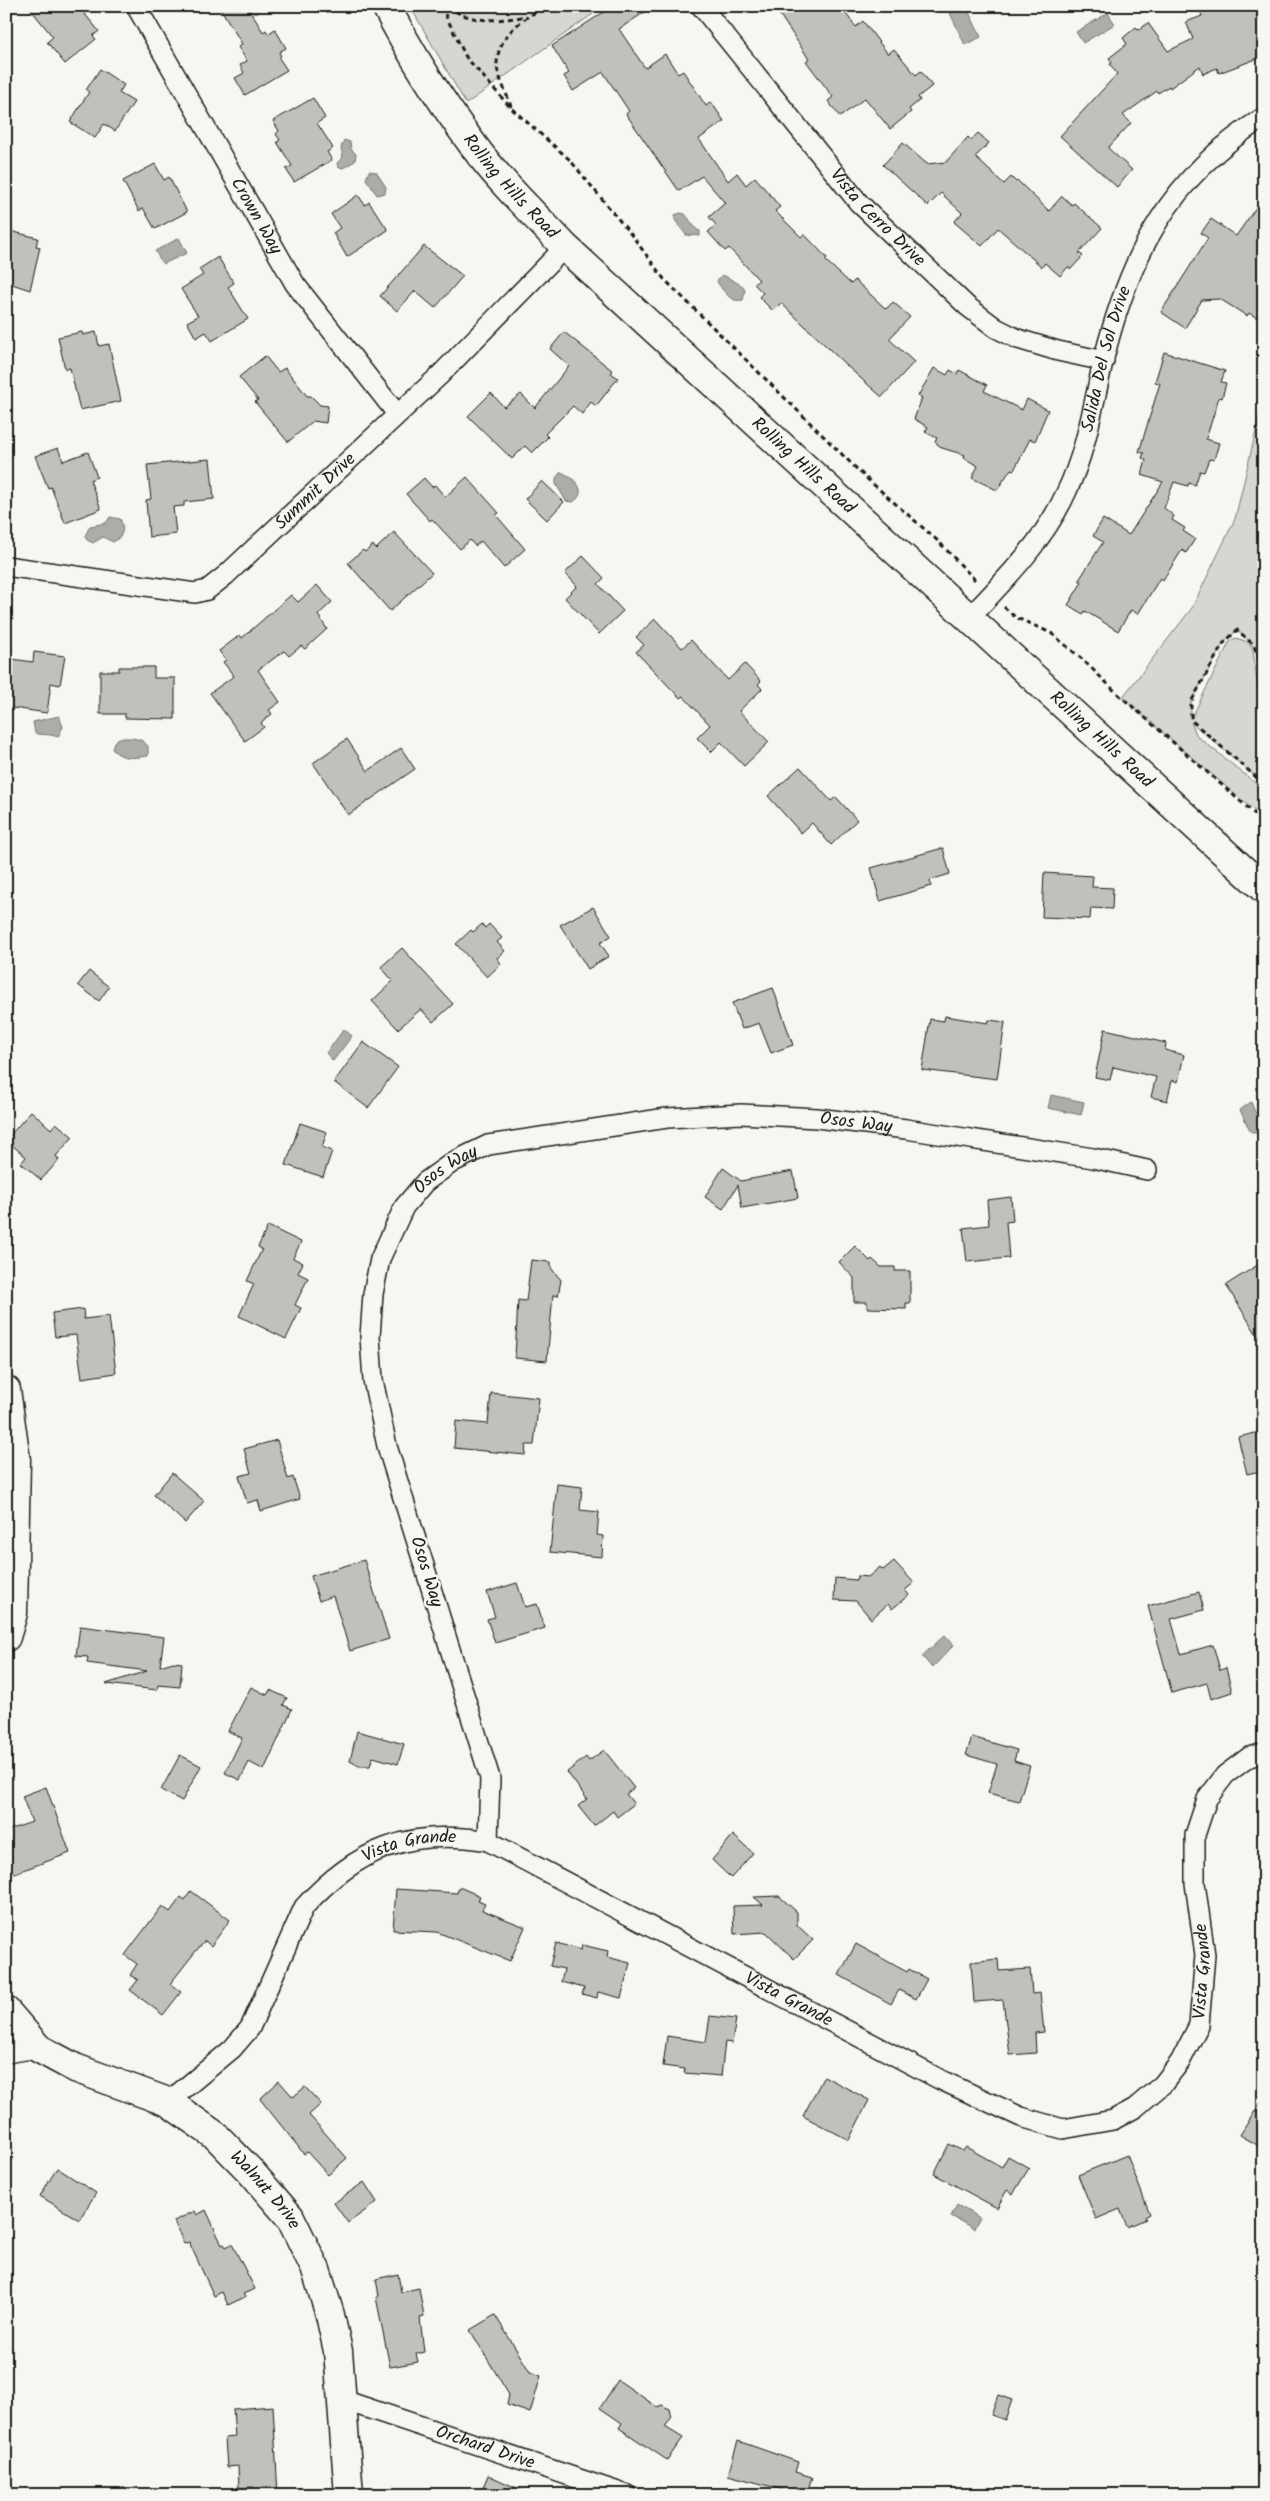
<svg xmlns="http://www.w3.org/2000/svg" width="1270" height="2501" font-family="Kalam,sans-serif">
<rect width="100%" height="100%" fill="#f6f6f2"/>
<filter id="ink" filterUnits="userSpaceOnUse"><feTurbulence type="fractalNoise" baseFrequency=".02" numOctaves="2"/><feDisplacementMap in="SourceGraphic" scale="10" xChannelSelector="R" yChannelSelector="G"/><feConvolveMatrix kernelMatrix="1 2 1 2 8 2 1 2 1" color-interpolation-filters="sRGB"/></filter>
<g filter="url(#ink)">
<g fill="#d6d6d2" stroke="#797977">
<path d="M410,6H604L466,104Z"/>
<path d="M1264,397V695C1260,665 1263,651 1237,630L1223,644L1191,702V719L1230,641L1236,638L1248,642L1253,651L1258,687L1264,709V784L1191,722L1197,736L1264,790V819L1122,698L1192,608L1235,519Z"/>
</g>
<g fill="#acaca9" stroke="#727271">
<path d="M963,6H966L981,37L965,45L950,13Z"/>
<path d="M1108,13L1115,24L1083,43L1076,32Z"/>
<path d="M344,140L350,142L351,149L356,154L355,161L343,168L338,167L337,163L343,157L341,148Z"/>
<path d="M369,171L376,172L386,187L385,193L377,195L366,179Z"/>
<path d="M680,213L685,214L697,230L700,231V236L686,235L675,220V215Z"/>
<path d="M179,238L187,253L163,264L155,251Z"/>
<path d="M723,275L743,286L745,291L743,300C730,303 724,291 717,282L719,278Z"/>
<path d="M561,472C573,477 590,491 573,502L566,501L556,484V478Z"/>
<path d="M110,517L120,519C125,528 123,537 113,542L103,537L93,543L87,540L85,536L90,526L106,523Z"/>
<path d="M59,716L63,727L58,737C47,733 43,736 35,733L33,722Z"/>
<path d="M119,738H132L141,740L148,746V756C133,758 123,760 112,749L114,742Z"/>
<path d="M344,1029L352,1036L333,1061L326,1053Z"/>
<path d="M1051,1095L1084,1102L1081,1115L1048,1108Z"/>
<path d="M1251,1102L1255,1112L1264,1118V1136L1250,1131L1240,1110Z"/>
<path d="M945,1635L954,1645L932,1668L922,1656Z"/>
<path d="M957,2205L980,2218L974,2229L951,2216Z"/>
</g>
<g fill="#c0c0bd" stroke="#1c1c1c">
<path d="M28,6H78L99,31L93,36L96,39L65,64L47,42L53,37Z"/>
<path d="M219,6H247L263,32L266,30L268,34L275,29L286,48L279,52L281,56L279,58L287,70L245,95L235,78L244,73L240,65L247,61L238,47L242,44Z"/>
<path d="M613,6H654L619,29L645,68L665,54L678,74L683,71L706,106L711,102L724,121L699,139L728,181L737,173L746,185L755,177L780,207L775,211L801,237L804,234L827,258L825,260L851,284L855,280L886,309L893,302L910,317L889,339L914,362L882,397L848,367L781,303L773,311L759,297L763,293L754,284L759,280L729,248L725,251L708,232L716,225L709,217L725,203L702,176L679,191L626,114L629,111L603,72L573,91L564,76L569,73L552,46Z"/>
<path d="M774,6H840L856,27L863,21L888,54L894,49L916,75L921,71L932,86L918,97L920,100L909,109L911,112L890,129L865,98L840,117L828,101L833,97L806,61L809,59Z"/>
<path d="M1210,6H1264V56L1219,73L1217,68L1203,74L1200,66L1170,88L1169,86L1158,93L1157,91L1123,115L1131,123L1108,148L1132,170L1117,187L1060,136L1117,74L1110,64L1112,63L1109,58L1127,44L1123,38L1136,27L1139,30L1148,23L1168,51L1193,39L1186,22L1202,16L1200,11Z"/>
<path d="M100,69L124,85L119,93L134,102L115,131L104,124L95,138L70,122L89,92L86,90Z"/>
<path d="M313,98L325,118L317,123L333,148L327,152L332,160L294,182L286,169L292,166L277,142L280,140L276,134L279,131L273,121Z"/>
<path d="M978,133L989,143L975,157L1004,184L1011,177L1016,182L1018,181L1049,211L1062,196L1072,205L1074,203L1102,228L1079,253L1083,256L1071,269L1068,267L1060,276L1045,263L1042,267L998,228L982,246L954,222L962,213L941,193L928,206L883,165L903,143L927,164L946,162L968,137L971,140Z"/>
<path d="M155,164L164,180L169,177L187,212L155,229L143,208L139,211L123,181Z"/>
<path d="M358,195L365,205L369,202L388,230L347,257L333,233L340,228L331,214Z"/>
<path d="M1264,196V308L1257,318L1249,313L1247,316L1220,299L1202,300L1185,328L1161,312L1208,238L1201,233L1211,219L1236,236Z"/>
<path d="M6,230L38,238L36,246L40,247L30,290L6,282Z"/>
<path d="M424,246L463,276L435,308L415,291L397,311L380,296Z"/>
<path d="M218,257L234,283L228,287L248,319L212,341L206,332L196,338L187,322L198,316L181,289L203,275L199,269Z"/>
<path d="M82,332L83,335L96,332L99,346L109,344L121,401L80,410L70,368L65,369L58,337Z"/>
<path d="M564,332L613,371L611,373L618,378L596,406L591,402L582,414L573,406L545,434L548,437L532,453L525,446L512,459L468,416L491,393L504,407L521,394L535,408L569,366L550,349Z"/>
<path d="M1164,352L1225,371L1221,382L1226,383L1222,398L1219,397L1206,439L1219,443L1214,460L1209,459L1204,472L1200,471L1195,485L1189,483L1188,486L1174,482L1164,508L1174,516L1172,520L1185,528L1183,531L1195,539L1186,553L1182,550L1163,580L1160,578L1138,614L1131,610L1118,631L1085,611L1083,614L1068,605L1082,582L1079,580L1103,542L1093,536L1103,519L1129,535L1163,482L1142,475L1146,460L1142,458L1144,453L1139,452L1160,383L1155,382Z"/>
<path d="M265,356L278,372L285,368L307,396H311L320,405L328,406L326,423L313,421L288,442L255,402L258,400L239,377Z"/>
<path d="M934,368L947,375L950,370L957,374L959,370L987,385L984,391L1022,410L1027,399L1048,410L1035,441L1030,439L1014,470L1011,469L997,490L972,478L978,466L964,458L965,455L942,448L935,442L937,438L925,432L928,427L914,419L922,398L918,396Z"/>
<path d="M58,448L63,461L88,452L97,477L90,480L101,509L65,523L51,487L48,488L35,456Z"/>
<path d="M210,459L214,499L184,502V506L173,507L176,534L149,537L146,500L151,499L147,465Z"/>
<path d="M467,477L499,513L496,515L525,549L504,568L481,541L475,546L470,540L460,549L432,519L430,521L406,494L424,478L432,487L435,485L445,497Z"/>
<path d="M542,481L564,502L547,520L525,499Z"/>
<path d="M394,532L432,573L390,611L348,563L363,550L365,552L373,545L376,549Z"/>
<path d="M583,556L604,578L598,584L623,611L599,634L565,598L577,586L565,573Z"/>
<path d="M317,585L332,602L318,615L327,629L305,649L301,646L289,656L284,651L258,670L280,702L269,710L272,714L261,723L264,727L245,741L210,693L234,676L223,662L226,660L219,651L240,635L242,638L291,595L298,602Z"/>
<path d="M655,619L682,648L691,640L728,680L745,664L761,681L758,684L762,689L739,711L769,742L744,766L721,742L711,752L697,738L710,725L683,696L680,698L636,652L644,645L636,637Z"/>
<path d="M34,652L65,656L60,685L51,683L47,713L6,707V664L11,665L12,659L33,662Z"/>
<path d="M119,667H154V678H175V719L125,718V714H100V671H119Z"/>
<path d="M347,739L368,771L401,748L415,769L348,815L313,763Z"/>
<path d="M800,767L831,801L836,797L857,820L831,845L812,823L801,833L768,796Z"/>
<path d="M943,848L950,874L930,880L931,886L880,901L871,868Z"/>
<path d="M1044,873L1093,876L1092,887L1113,888L1112,909L1091,908L1090,919L1042,917Z"/>
<path d="M593,907L611,936L600,943L609,956L588,969L560,925Z"/>
<path d="M482,924L485,928L489,924L502,938L497,942L505,951L497,958L501,964L487,977L456,944L471,930L473,932Z"/>
<path d="M402,948L453,1004L433,1022L421,1009L398,1029L372,1001L393,981L381,967Z"/>
<path d="M89,971L109,987L99,1001L78,985Z"/>
<path d="M773,988L793,1045L771,1053L759,1023L742,1029L732,1003Z"/>
<path d="M945,1016L988,1023L989,1020L1005,1022L997,1079L922,1070L930,1019L944,1021Z"/>
<path d="M1105,1029L1166,1043L1165,1050L1184,1055L1178,1082L1172,1080L1167,1101L1151,1097L1156,1077L1113,1067L1110,1080L1095,1077Z"/>
<path d="M363,1042L398,1067L368,1108L334,1082Z"/>
<path d="M31,1111L51,1129L56,1123L73,1137L56,1156L59,1160L41,1180L21,1163L26,1157L6,1140Z"/>
<path d="M300,1123L327,1132L322,1147L332,1151L323,1177L286,1165Z"/>
<path d="M723,1168L741,1181L793,1171L798,1198L742,1208L738,1185L723,1209L705,1197Z"/>
<path d="M1011,1197L1013,1221L1006,1222L1009,1258L967,1262L963,1228L989,1225L987,1200Z"/>
<path d="M268,1226L301,1242L293,1258L303,1263L298,1273L308,1278L295,1305L301,1308L286,1339L239,1316L254,1284L247,1281L262,1249L258,1247Z"/>
<path d="M855,1246L870,1261L872,1259L881,1267H895V1271H910V1303H906V1309L867,1308V1302H854V1278L839,1262Z"/>
<path d="M531,1260L551,1262V1268L561,1280L558,1296L553,1295L547,1361L515,1358L518,1300L526,1301Z"/>
<path d="M1264,1261V1346L1226,1285Z"/>
<path d="M83,1309L84,1319L109,1316L116,1373L82,1378L76,1335L55,1337L52,1313Z"/>
<path d="M491,1393L539,1398L534,1445H526L525,1455L454,1448L456,1421L488,1424Z"/>
<path d="M1264,1431V1470L1247,1474L1238,1437Z"/>
<path d="M277,1440L288,1479L293,1477L300,1499L261,1511L258,1500L247,1503L239,1476L251,1473L244,1449Z"/>
<path d="M172,1473L204,1501L185,1523L154,1495Z"/>
<path d="M557,1484L582,1487L580,1510L599,1512L597,1535L603,1536L602,1557L550,1552Z"/>
<path d="M364,1560L389,1639L350,1651L333,1596L319,1601L311,1576Z"/>
<path d="M894,1561L914,1583L905,1590L909,1595L892,1609L888,1604L871,1619L856,1601L834,1600L835,1578L856,1580L857,1576L868,1577L880,1567L883,1570Z"/>
<path d="M517,1583L525,1607L537,1604L545,1628L495,1643L487,1619L495,1617L487,1592Z"/>
<path d="M1199,1592L1204,1610L1171,1619L1181,1654L1213,1645L1220,1670L1226,1668L1232,1692L1211,1699L1207,1683L1172,1693L1148,1606Z"/>
<path d="M80,1626L164,1637L160,1666L173,1662L182,1663L180,1687L158,1685L157,1690L106,1684L147,1671L87,1663L88,1657L76,1656Z"/>
<path d="M251,1687L267,1695L270,1690L287,1698L283,1705L292,1709L264,1770L249,1762L240,1780L225,1773L242,1738L228,1731Z"/>
<path d="M357,1731L404,1744L398,1764L373,1757L370,1766H359L350,1761Z"/>
<path d="M972,1737L1017,1750L1014,1761L1030,1766L1019,1801L988,1793L997,1764L966,1755Z"/>
<path d="M604,1750L634,1788L626,1794L634,1804L617,1817L613,1811L594,1826L578,1806L587,1799L567,1772L586,1757L589,1761Z"/>
<path d="M180,1755L201,1766L182,1801L161,1790Z"/>
<path d="M46,1787L70,1853L12,1874L6,1857V1831L32,1822L22,1796Z"/>
<path d="M733,1835L753,1853L731,1878L712,1860Z"/>
<path d="M459,1887L480,1896L478,1901L485,1904L482,1910L525,1927L510,1961L437,1932L393,1930L396,1889L457,1893Z"/>
<path d="M191,1891L230,1920L211,1946L205,1941L195,1952L170,1984L181,1992L163,2015L130,1990L138,1980L130,1975L137,1964L125,1955L162,1906L170,1912L181,1897L185,1900Z"/>
<path d="M779,1896L797,1912V1925L813,1940L794,1959L766,1932L734,1934L733,1906L763,1905L754,1897Z"/>
<path d="M556,1943L581,1950L582,1945L608,1951L607,1957L630,1963L621,1998L598,1992L597,1998L582,1994L584,1988L561,1982L564,1969L550,1966Z"/>
<path d="M856,1944L907,1972L909,1969L927,1979L916,1999L899,1990L891,2004L839,1975Z"/>
<path d="M998,1959L999,1971L1030,1969L1032,1994L1040,1993L1044,2032L1035,2033L1036,2053L1010,2055L1003,2000L974,2002L971,1962Z"/>
<path d="M710,2016L736,2019L732,2043L725,2042L721,2076L684,2073L685,2069L663,2066L667,2036L706,2042Z"/>
<path d="M824,2076L869,2100L849,2140L803,2116Z"/>
<path d="M279,2081L293,2097L305,2087L321,2104L309,2115L347,2158L328,2175L307,2152L304,2154L260,2099Z"/>
<path d="M1264,2097V2149L1240,2135Z"/>
<path d="M949,2144L963,2151L966,2147L1002,2167L1008,2156L1029,2168L1013,2194L1007,2190L997,2208L934,2174Z"/>
<path d="M1127,2155L1150,2214L1145,2217L1146,2219L1127,2227L1120,2209L1096,2219L1078,2175Z"/>
<path d="M57,2168L96,2193L79,2220L40,2196Z"/>
<path d="M364,2182L377,2202L348,2223L334,2203Z"/>
<path d="M206,2210L222,2245L224,2244L226,2247L232,2244L255,2289L243,2294L245,2297L228,2305L222,2292L214,2296L189,2242L184,2244L174,2221L195,2211L197,2215Z"/>
<path d="M398,2274L401,2292L419,2288L424,2317L420,2318L424,2352L416,2354L418,2362L390,2367L376,2297L379,2296L376,2279Z"/>
<path d="M495,2315L530,2372L541,2376L530,2413L507,2405L509,2395L470,2330Z"/>
<path d="M618,2380L657,2407L662,2405L669,2409L671,2418L665,2427L683,2438L667,2460L619,2428L622,2423L600,2408Z"/>
<path d="M998,2395L1012,2400L1005,2420L991,2415Z"/>
<path d="M273,2406L278,2495H254L253,2487L239,2488L238,2466L227,2467L225,2438L235,2437L233,2409Z"/>
<path d="M738,2441L798,2462L795,2472L812,2477L806,2495H780L781,2489L728,2475Z"/>
<path d="M488,2475L532,2495H480Z"/>
</g>
<g fill="none" stroke-linecap="round" stroke-linejoin="round">
<defs>
<g id="street">
<path id="s1" d="M136,6L295,284L397,414"/>
<path id="s2" d="M701,6L859,203L967,306L996,328L1018,339L1058,351L1104,361"/>
<path id="s3" d="M6,566L195,593L207,590L226,575L440,375L565,247"/>
<path id="s4" d="M969,618C1005,580 1044,541 1066,493C1086,452 1093,406 1103,362C1129,256 1169,177 1264,117"/>
<path id="s5" d="M488,1841L490,1778L387,1446L373,1380L370,1337L373,1294L380,1259L404,1207L425,1182L453,1162L488,1145L667,1118L741,1114L817,1118L906,1129L1093,1158L1147,1170"/>
<path d="M6,2053L38,2048"/>
<path id="s6" d="M168,2102L232,2049L250,2028L304,1907C356,1849 410,1828 488,1841L941,2080L1021,2117L1063,2129L1113,2120L1135,2108L1163,2084L1180,2062L1199,2025L1205,1955L1195,1883V1835L1207,1799L1225,1775L1249,1757L1264,1753"/>
<path id="s7" d="M343,2400L627,2495"/>
</g>
<g id="secondary">
<path id="s8" d="M386,6C409,51 443,104 473,145C500,182 534,214 565,247L1264,889"/>
<path d="M6,1390L16,1460L13,1613L6,1637"/>
<path id="s9" d="M6,2011L38,2048L75,2068L168,2102L216,2136L251,2172L290,2217L316,2270L330,2315L338,2351L349,2495"/>
</g>
</defs>
<use href="#street" stroke="#1c1c1c" stroke-width="22"/>
<use href="#secondary" stroke="#1c1c1c" stroke-width="31"/>
<g stroke="#1c1c1c" stroke-width="3" stroke-dasharray="5 4" stroke-linecap="butt">
<path d="M441,6L466,57L511,108L570,160L633,237L664,279L865,477L938,541L977,582"/>
<path d="M448,6C468,24 502,21 526,16"/>
<path d="M511,107C508,96 498,77 497,66C496,36 524,17 547,6"/>
<path d="M1004,607L1015,617L1051,633L1082,659L1117,693L1264,822"/>
<path d="M1264,695L1260,660L1253,644L1237,630L1223,644L1191,702V720L1264,784"/>
</g>
<use href="#street" stroke="#f6f6f2" stroke-width="19"/>
<use href="#secondary" stroke="#f6f6f2" stroke-width="28"/>
</g>
</g>
<g text-anchor="middle" dominant-baseline="central" stroke-width="5" stroke-linejoin="round" paint-order="stroke">
<g font-size="18" fill="#1c1c1c" stroke="#f6f6f2">
<text stroke="none"><textPath href="#s8" startOffset="220">Rolling Hills Road</textPath></text>
<text stroke="none"><textPath href="#s1" startOffset="242">Crown Way</textPath></text>
<text stroke="none"><textPath href="#s2" startOffset="276">Vista Cerro Drive</textPath></text>
<text stroke="none"><textPath href="#s4" startOffset="299">Salida Del Sol Drive</textPath></text>
<text stroke="none"><textPath href="#s8" startOffset="625">Rolling Hills Road</textPath></text>
<text stroke="none"><textPath href="#s3" startOffset="350">Summit Drive</textPath></text>
<text stroke="none"><textPath href="#s8" startOffset="1030">Rolling Hills Road</textPath></text>
<text stroke="none"><textPath href="#s5" startOffset="1134">Osos Way</textPath></text>
<text stroke="none"><textPath href="#s5" startOffset="714">Osos Way</textPath></text>
<text transform="translate(426 1572) rotate(73)">Osos Way</text>
<text stroke="none"><textPath href="#s6" startOffset="369">Vista Grande</textPath></text>
<text stroke="none"><textPath href="#s6" startOffset="1329">Vista Grande</textPath></text>
<text stroke="none"><textPath href="#s6" startOffset="789">Vista Grande</textPath></text>
<text stroke="none"><textPath href="#s9" startOffset="322">Walnut Drive</textPath></text>
<text stroke="none"><textPath href="#s7" startOffset="150">Orchard Drive</textPath></text>
</g>
</g>
<rect width="1270" height="2501" fill="none" stroke="#f6f6f2" stroke-width="25"/>
<rect x="12" y="12" width="1245" height="2476" fill="none" stroke="#1c1c1c" stroke-width="2" filter="url(#ink)"/>
</svg>
